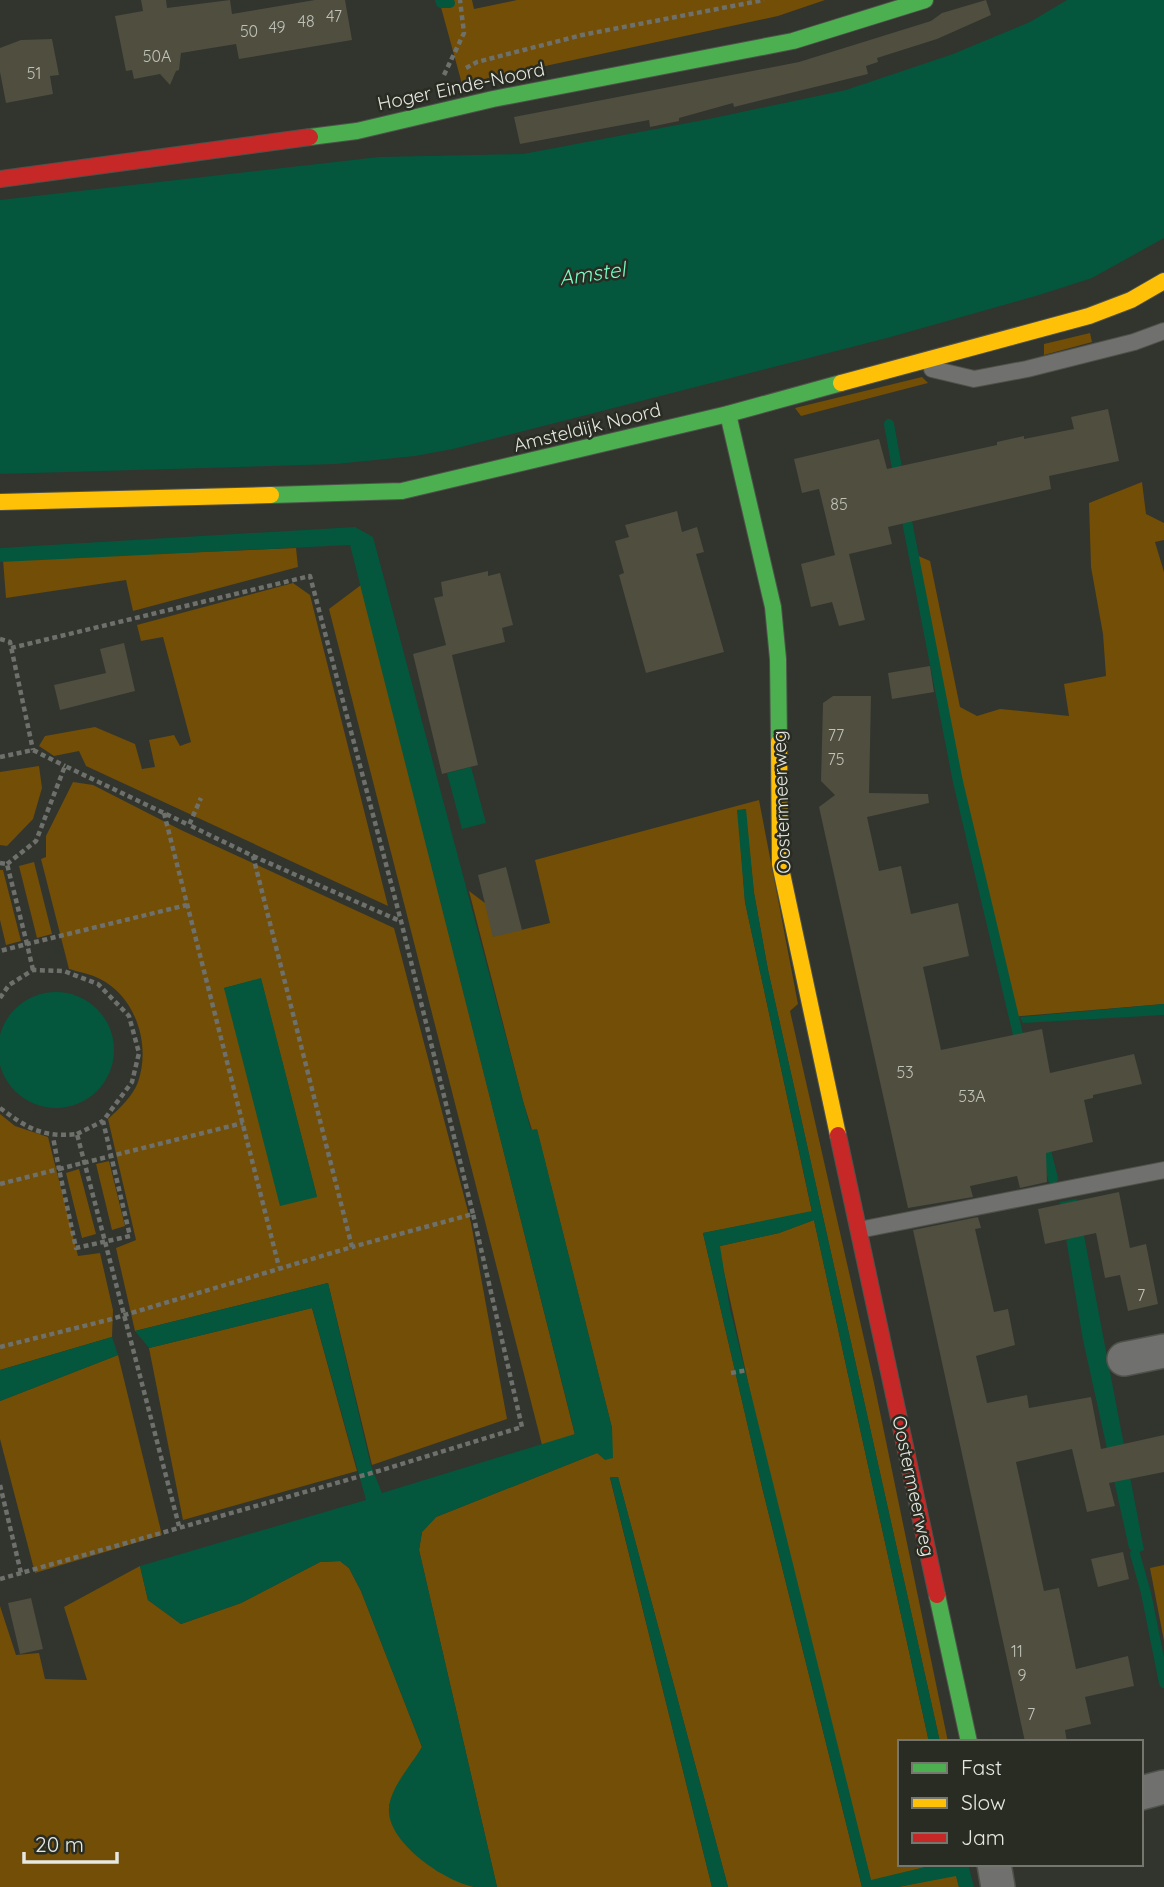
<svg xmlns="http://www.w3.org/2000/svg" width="1164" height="1887" font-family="Quicksand,sans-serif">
<rect width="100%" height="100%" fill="#32342e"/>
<g fill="#724e07" fill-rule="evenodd">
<path d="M439,0H472L474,9L517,0H825L778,16L462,84Z"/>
<path d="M1090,333L1092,342L1044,355V344Z"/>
<path d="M922,377L928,383L801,416L795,408Z"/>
<path d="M1142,482L1146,514L1164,523V540L1155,542L1164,572V1004L1011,1017L958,782L916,555L930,561L960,707L977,716L1000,709L1069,716L1064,684L1106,676L1103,634L1091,567L1089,503Z"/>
<path d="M296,548L298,567L133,611L126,580L6,598L3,560Z"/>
<path d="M293,583L310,595L388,906L86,766L79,751L54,756L39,746L45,736L95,727L135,744L142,769L155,767L149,740L174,735L180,746L191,742L163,637L141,641L137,625Z"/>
<path d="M361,585L575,1435L542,1445L329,609Z"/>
<path d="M39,766L42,788L33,819L7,846L0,845V772Z"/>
<path d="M73,782L93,785L181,830L394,928L471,1223L507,1419L372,1465L328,1283L135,1331L116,1248L136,1240L108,1119C119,1109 133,1096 138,1082C151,1045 136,997 100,979C91,974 79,972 69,969L41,859L46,857V836ZM260,979H261L317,1197L224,988Z"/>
<path d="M759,800L798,1004L790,1011L874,1383L948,1742H940L768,970L754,893L745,809L738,811L745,902L812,1212L703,1233L762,1487L862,1887H728L618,1477L610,1478L712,1887H497L419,1550L422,1532L436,1517L597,1453L612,1428L537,1130H532L523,1101L469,891L521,930L550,923L535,860Z"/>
<path d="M34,862L52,934L37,938L19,866Z"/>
<path d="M0,870H3L21,941L6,945L0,920Z"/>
<path d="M0,1114L15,1126L48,1137L78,1256L100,1253L113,1310L112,1337L0,1370Z"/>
<path d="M109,1161L125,1226L112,1230L96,1164Z"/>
<path d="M79,1169L96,1234L82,1238L66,1173Z"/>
<path d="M814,1220L929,1742H900V1864H938L871,1881L760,1437L720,1254V1246L779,1233Z"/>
<path d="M312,1308L357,1471L183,1520L149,1348Z"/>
<path d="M118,1355L162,1535L35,1573L0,1439V1401Z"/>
<path d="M340,1561L349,1568L361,1591L422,1747L389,1805L437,1871L474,1887H0V1606L16,1655L39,1653L45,1679L87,1680L64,1607L140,1566L148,1600L181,1624L241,1603L320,1562Z"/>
<path d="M1164,1565V1641L1150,1568Z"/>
<path d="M956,1875L959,1887H898Z"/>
</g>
<g fill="#04573d">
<path d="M1067,0H1164V238L1092,278L1039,295L887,338L453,449L415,456L336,464L0,474V200L379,157L523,154L709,119L846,90L953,54L1030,22Z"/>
<path d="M355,527L373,537L523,1101L531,1130L537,1129L612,1428L613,1458L605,1460L597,1453L436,1517L422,1532L419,1550L497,1887C490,1887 482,1887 475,1887C445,1882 386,1842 389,1808C390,1788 412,1764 422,1747L361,1591L349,1568L340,1561L320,1562L241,1603L181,1624L148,1600L140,1566L366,1500L312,1308L149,1348L135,1331L328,1283L371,1466L382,1493L575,1434L350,545L0,562V548Z"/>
<path d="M471,767L486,823L462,829L447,773Z"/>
<path d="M746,809L754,893L768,970L940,1742H929L814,1220L779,1233L720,1246L730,1309L871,1880L938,1864H968L974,1887H959L956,1876L898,1887H862L762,1487L703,1233L812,1211L745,902L737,810Z"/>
<path d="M261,978L317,1197L280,1206L224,988Z"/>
<circle cx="56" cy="1050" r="58"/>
<path d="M1164,1004V1015L1023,1023L1020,1017Z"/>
<path d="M1077,1199L1144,1550L1135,1554L1129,1548L1083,1340L1060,1202Z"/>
<path d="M112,1337L118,1355L0,1401V1370Z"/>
<path d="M610,1477H618L728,1887H712Z"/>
</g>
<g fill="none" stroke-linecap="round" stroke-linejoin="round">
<g stroke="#04573d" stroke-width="10">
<path d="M440,0L441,3H450"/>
<path d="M889,424L899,479"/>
<path d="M905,511L958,782L1021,1047"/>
<path d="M1044,1143L1053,1179"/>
<path d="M1135,1554L1146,1593L1164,1683"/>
</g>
</g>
<g fill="#4f4e3f">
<path d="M141,0H166L167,8L230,0L232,14L315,0H345L352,40L239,59L236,44L181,53L179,70L176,71L170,85L160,74L134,79L132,70L126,71L115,16L143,11Z"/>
<path d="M986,0L991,15L937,39L877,58L878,62L866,66L868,74L734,107L733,103L679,118V121L650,127L649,120L520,144L514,117L799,62L931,21L942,13Z"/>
<path d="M52,39L59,75L50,76L53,94L6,103L0,72V48L21,40Z"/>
<path d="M1108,409L1119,461L1049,476L1051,489L888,527L892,544L849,554L865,620L839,626L832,602L811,607L801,564L835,555L819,489L802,493L794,459L879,439L887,469L997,445V442L1024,436V439L1074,429L1071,417Z"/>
<path d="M677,511L682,532L697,527L704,552L696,554L724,652L646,673L619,575L624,573L615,541L629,537L625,525Z"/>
<path d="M488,571V576L500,573L513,625L502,628L505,642L452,655L478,765L442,774L413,654L446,645L434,598L443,596L441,582Z"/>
<path d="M124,643L135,691L60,710L54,685L106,673L100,649Z"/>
<path d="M930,666L934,692L892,699L888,673Z"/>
<path d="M833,696H871L869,793L928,794L929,803L867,817L879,871L901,866L911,914L958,903L969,956L923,967L941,1050L1042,1029L1050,1073L1134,1054L1142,1084L1093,1095V1098L1084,1100L1093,1142L1046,1153L1047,1182L1020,1188L1017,1176L970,1186L973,1197L908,1208L819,807L835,795L821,781L823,703Z"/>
<path d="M506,867L522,930L493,937L478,875Z"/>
<path d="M1119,1192L1130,1248L1146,1244L1158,1304L1128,1311L1120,1275L1105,1278L1096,1233L1045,1244L1038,1209Z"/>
<path d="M978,1217L981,1228L975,1229L994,1312L1008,1309L1015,1345L976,1356L987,1403L1027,1395L1029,1408L1091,1397L1101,1449L1164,1435V1472L1109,1483L1115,1506L1087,1512L1072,1449L1016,1462L1044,1591L1059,1588L1076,1669L1128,1656L1134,1686L1085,1697L1091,1724L1065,1730L1067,1742H1025L913,1230Z"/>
<path d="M1123,1552L1129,1579L1098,1587L1091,1559Z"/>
<path d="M31,1598L43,1649L20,1654L8,1603Z"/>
</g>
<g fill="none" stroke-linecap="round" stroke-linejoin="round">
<defs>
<g id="lane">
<path d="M932,369L974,379L1027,369L1134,342L1164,331"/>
<path d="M859,1230L1164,1170"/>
</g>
<g id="street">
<path d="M1124,1359L1164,1351"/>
<path d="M1141,1793L1164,1787"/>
<path d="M994,1864L998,1887"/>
</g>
<g id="fast">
<path d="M310,137L357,131L493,99L793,41L925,0"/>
<path d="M728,414L773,607L778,659L779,742"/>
<path d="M271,495L402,491L728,414L841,383"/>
<path d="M937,1595L969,1742"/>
</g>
<g id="slow">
<path d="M841,383L1089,316L1131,300L1164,281"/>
<path d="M0,502L271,495"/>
<path d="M779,742L780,864L838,1135"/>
</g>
<g id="jam">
<path d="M0,179L310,137"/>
<path d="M838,1135L937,1595"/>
</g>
</defs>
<use href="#lane" stroke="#4f514b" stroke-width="18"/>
<use href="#street" stroke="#4f514b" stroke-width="36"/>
<use href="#fast" stroke="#4f514b" stroke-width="18"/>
<use href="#slow" stroke="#4f514b" stroke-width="18"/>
<use href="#jam" stroke="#4f514b" stroke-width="18"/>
<g stroke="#6e706b" stroke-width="4.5" stroke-dasharray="5 3.5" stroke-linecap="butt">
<path d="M466,68L477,62L582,35L764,0"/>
<path d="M444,75L464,33L460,0"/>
<path d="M0,639L10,642L33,750"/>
<path d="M11,648L310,576L401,921L473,1214L352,1247"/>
<path d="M0,757L33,750L65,766"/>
<path d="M164,813L279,1267"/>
<path d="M253,856L400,921"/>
<path d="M0,863L7,864L27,944L0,951"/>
<path d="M7,864L36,841L65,766L189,825"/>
<path d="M33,970L27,944L187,905"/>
<path d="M0,998L9,985L33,970L64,971L98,984L129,1016L139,1053L132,1082L103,1121L130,1236L76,1248L59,1169L243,1123"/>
<path d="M0,1108C27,1128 43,1138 77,1134L179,1526"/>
<path d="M77,1134L103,1121"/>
<path d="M0,1184L59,1169L53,1137"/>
<path d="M0,1347L108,1320L352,1247L253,856L189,825L201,798"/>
<path d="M731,1373L748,1370"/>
<path d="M0,1485L21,1573"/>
<path d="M0,1579L382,1470L522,1427L473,1214"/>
</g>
<use href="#lane" stroke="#70716e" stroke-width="16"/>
<use href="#street" stroke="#70716e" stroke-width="33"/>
<use href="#fast" stroke="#4caf50" stroke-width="16"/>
<use href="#slow" stroke="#ffc107" stroke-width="16"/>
<use href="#jam" stroke="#c62828" stroke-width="16"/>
</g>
<g text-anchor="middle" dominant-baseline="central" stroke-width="5" stroke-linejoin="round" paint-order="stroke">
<g font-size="16" fill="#c0c2b8">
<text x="334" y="16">47</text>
<text x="306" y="21">48</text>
<text x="277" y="27">49</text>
<text x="249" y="31">50</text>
<text x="157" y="56">50A</text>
<text x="34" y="73">51</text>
<text x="839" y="504">85</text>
<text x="836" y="735">77</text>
<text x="836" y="759">75</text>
<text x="905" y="1072">53</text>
<text x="972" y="1096">53A</text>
<text x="1141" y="1295">7</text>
<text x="1017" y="1651">11</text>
<text x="1022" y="1675">9</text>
<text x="1031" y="1714">7</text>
</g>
<g font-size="19" fill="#e6e8e1" stroke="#292c22">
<text transform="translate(461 86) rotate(-12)">Hoger Einde-Noord</text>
<text transform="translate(587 427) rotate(-14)">Amsteldijk Noord</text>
<text transform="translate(781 802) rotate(-92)">Oostermeerweg</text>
<text transform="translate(914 1486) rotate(78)">Oostermeerweg</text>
</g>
<g font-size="21" font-style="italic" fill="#78fcc6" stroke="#292c22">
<text transform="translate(592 273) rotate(-8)">Amstel</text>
</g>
</g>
<rect x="898" y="1740" width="245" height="126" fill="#292c22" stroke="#75776e" stroke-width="2"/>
<rect x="912" y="1763" width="35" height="10" fill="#4caf50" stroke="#75776e" stroke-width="2"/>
<text x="961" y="1775" font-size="21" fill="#e6e8e1">Fast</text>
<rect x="912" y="1798" width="35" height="10" fill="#ffc107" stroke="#75776e" stroke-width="2"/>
<text x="961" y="1810" font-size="21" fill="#e6e8e1">Slow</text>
<rect x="912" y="1833" width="35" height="10" fill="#c62828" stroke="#75776e" stroke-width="2"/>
<text x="961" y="1845" font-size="21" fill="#e6e8e1">Jam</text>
<path d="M24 1852v10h93v-10" fill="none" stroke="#e6e8e1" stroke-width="3.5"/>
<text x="35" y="1852" font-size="21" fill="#e6e8e1" stroke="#292c22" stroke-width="5" paint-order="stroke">20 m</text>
</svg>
